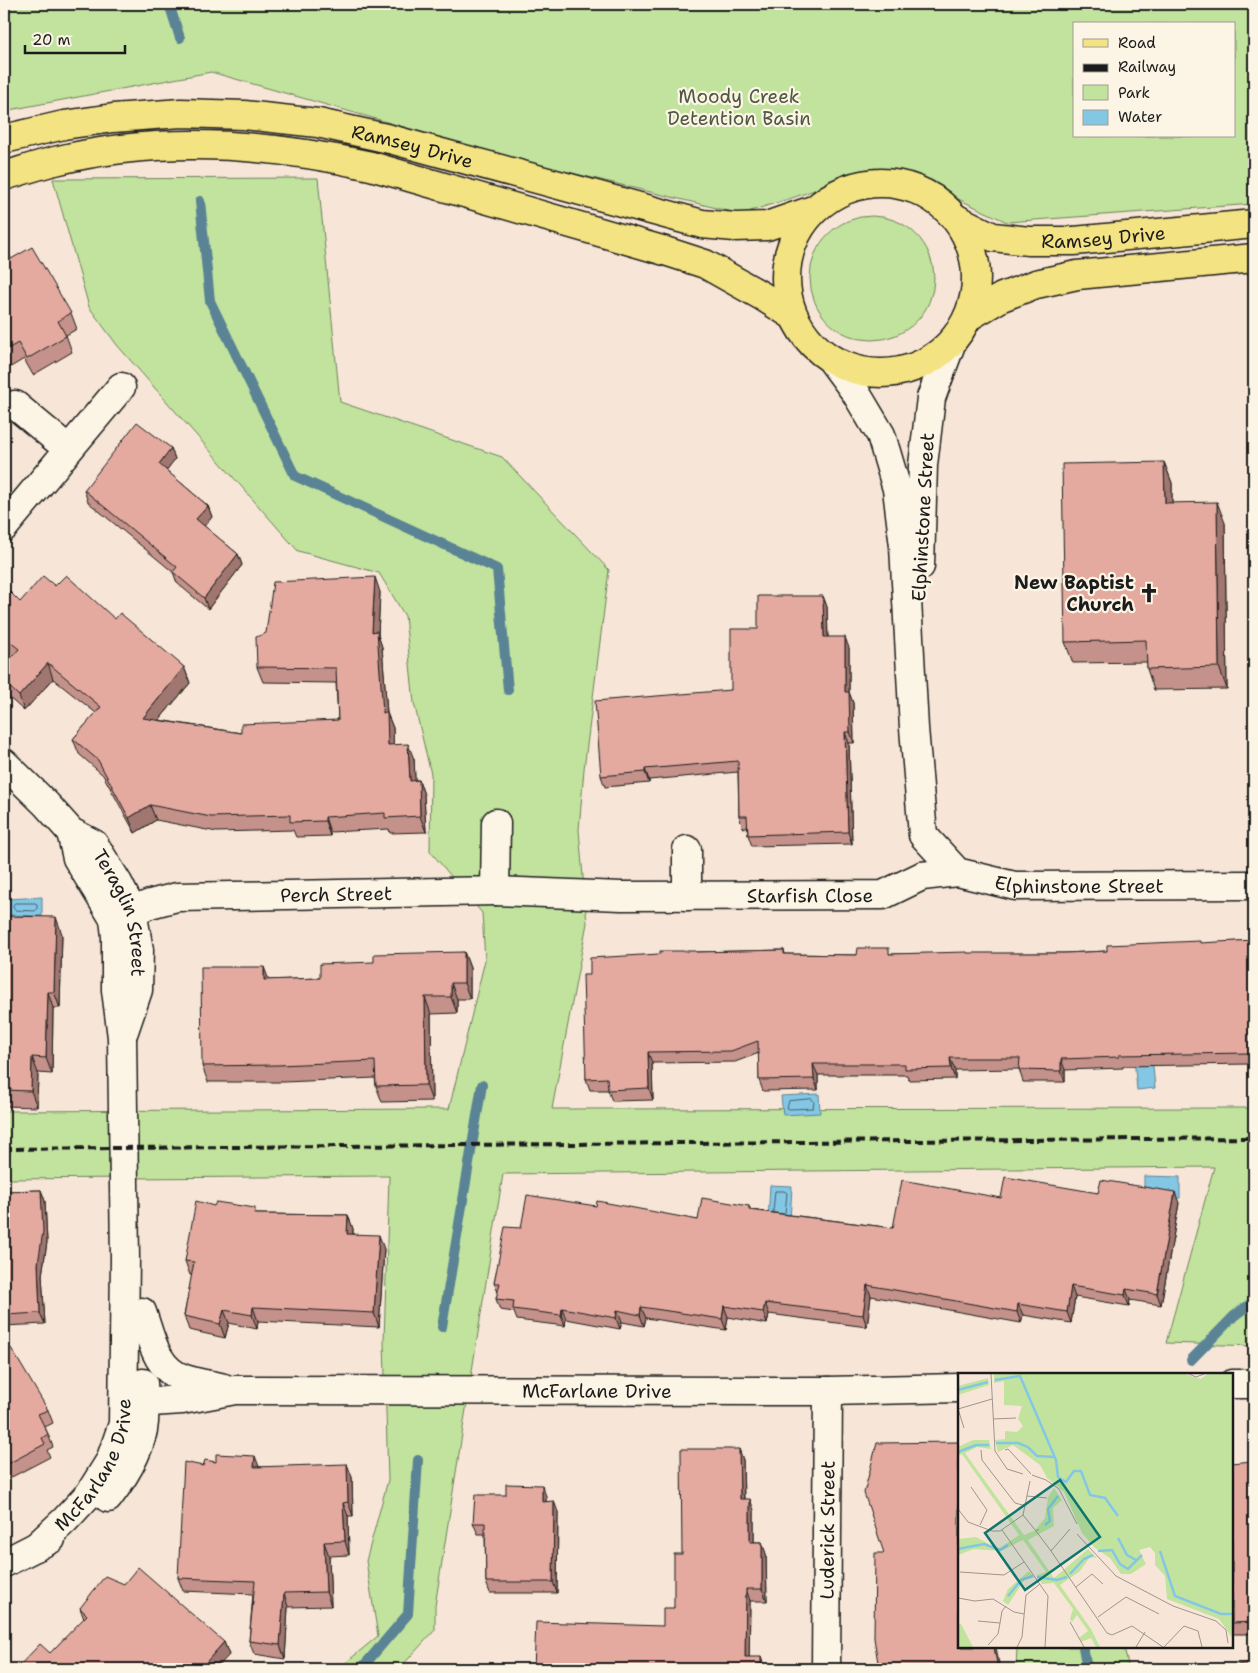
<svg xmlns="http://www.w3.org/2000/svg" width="1258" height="1673" font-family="'Shantell Sans',sans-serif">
<rect width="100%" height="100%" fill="#f7e6d7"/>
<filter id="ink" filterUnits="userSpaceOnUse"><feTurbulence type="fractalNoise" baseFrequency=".02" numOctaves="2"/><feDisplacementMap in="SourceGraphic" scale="10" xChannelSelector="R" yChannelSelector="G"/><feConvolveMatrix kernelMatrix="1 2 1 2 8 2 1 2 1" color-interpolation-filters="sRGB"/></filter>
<g filter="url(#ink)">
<g fill="#c1e39d" stroke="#6e805c" fill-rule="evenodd">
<path d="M4,4H1254V204L1007,222L956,198L875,168L795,197L741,214L527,162L211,72L4,111ZM1074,24H1234V136H1074Z"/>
<path d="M318,178L340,402L502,457L609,570L584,769L579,830L587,923L552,1109L1254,1108V1346L1166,1343L1214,1167L503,1174L435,1606V1630L399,1669H338L378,1636L366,1561L388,1480L384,1342L389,1176L4,1179V1111L449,1109L485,960L482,913L430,851L431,774L414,703L405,616L379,573L298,551L117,345L89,307L53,179Z"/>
<circle cx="872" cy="278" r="62"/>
<path d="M1017,1647H1124L1129,1669H1016Z"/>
</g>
<g fill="#84c7e5" stroke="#5a8395">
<path d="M42,897V916L8,915L7,899Z"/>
<path d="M1152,1056L1155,1088L1137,1090L1134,1058Z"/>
<path d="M819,1094L820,1113L783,1115L781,1096Z"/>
<path d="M1144,1176L1180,1177V1198L1144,1197Z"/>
<path d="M770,1185L792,1186L790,1222L768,1221Z"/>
</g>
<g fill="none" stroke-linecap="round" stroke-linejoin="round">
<g stroke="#46606c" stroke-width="1">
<path d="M15,903H35L37,904V909L35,911L15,910L13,906Z"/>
<path d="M812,1099L814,1102L813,1108L790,1109L787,1108L789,1101Z"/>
<path d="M773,1212L775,1191H784L787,1193L785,1213"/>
</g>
<g stroke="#5a8395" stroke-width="10">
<path d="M169,4L180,38"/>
<path d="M200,201L210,301L295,476L497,569L508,690"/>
<path d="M442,1327L482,1085"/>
<path d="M1191,1360L1234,1316L1254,1301"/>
<path d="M1083,1647L1087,1669"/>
<path d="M361,1669L408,1614L418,1460"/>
</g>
<defs>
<g id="minor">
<path id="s1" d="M833,362L856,393L881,435L897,489L904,546L914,728L923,835L957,872L1015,886L1254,885"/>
<path d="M15,405L68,449"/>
<path d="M4,527L121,387"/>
<path d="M920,566L923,465L931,398L951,344"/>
<path id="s2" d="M4,763L46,804L71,832L94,844L118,883L132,911L139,950L138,990L124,1031"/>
<path id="s3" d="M495,891L621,896L883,895L922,876L957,872"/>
<path d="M687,896V850"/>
<path id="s4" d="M114,919L150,904L177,897L495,891L496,823"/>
<path d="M142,1312C151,1338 156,1370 185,1379C198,1383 211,1385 224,1388"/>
<path d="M1232,1384H1254"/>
<path id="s5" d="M124,1391L151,1402L182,1400L235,1390L828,1391L959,1388"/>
<path d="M108,1498C124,1477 142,1449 144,1422C145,1409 144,1396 143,1383"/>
<path id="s6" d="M36,1547L65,1520L90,1493L110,1461L123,1424L125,1259L122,1037L116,990V936L114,919L77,858L71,832"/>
<path d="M4,1563L51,1539"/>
<path id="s7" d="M826,1669L828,1391"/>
</g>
<g id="major">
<path id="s8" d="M4,139L64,125L113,118L181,113L244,115L318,123L390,139L702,224L735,227L767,226L813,210"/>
<path d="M4,176C21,171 38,165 55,161C160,135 267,143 371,166L665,251L705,264L762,296L792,315"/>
<circle cx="881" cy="278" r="95"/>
<path id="s9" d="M957,219L993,237L1029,241H1074L1254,224"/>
<path d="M968,317L1002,297L1036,284L1077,275L1254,258"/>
</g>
</defs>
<use href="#minor" stroke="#1c1c1c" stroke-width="31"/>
<use href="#major" stroke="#1c1c1c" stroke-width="31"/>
<use href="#minor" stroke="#fcf5e5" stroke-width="28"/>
<use href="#major" stroke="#f4e382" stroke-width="28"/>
<path stroke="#1c1c1c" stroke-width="4" stroke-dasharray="8 4" stroke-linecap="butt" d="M4,1149L1254,1138"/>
</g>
<g fill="#c4928a" stroke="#1c1c1c">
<path d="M4,246L11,259L71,313L77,329L66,335L72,352L33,375L24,359L4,371Z"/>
<path d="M171,448L175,459L166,470L208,506L212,517L204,526L238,554L242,565L208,609L177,583L173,572L88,502L84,490Z"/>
<path d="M1164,462L1172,483V503L1225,523L1227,689L1154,690L1147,669V662L1073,663L1065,642Z"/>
<path d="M4,586L20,602L55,586L115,619L184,667L190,683L159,720L241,733L338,720L336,683L263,682L257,667L380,592L378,635L382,647L387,713L393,728V744L414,759L415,780H419L424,795L426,832L390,833L389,829L330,832V836L296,837L293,830L217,832L156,820L135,833L103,775L79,754L73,739L96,713L53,679L24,711L4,693V666L13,655L4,648Z"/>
<path d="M823,596L827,607L828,637L849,648V692L853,703L854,743H849L852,844L752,846L748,835L747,827L743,828L739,816L738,772L649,780V783L605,787L601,776L731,690L758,629Z"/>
<path d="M4,916L62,934L60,1008H53L52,1074L38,1073L37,1107L4,1106Z"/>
<path d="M1254,940V1075H1253L1249,1064L1123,1066V1068L1065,1070V1082H1023L1019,1069L955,1070V1079L909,1080L907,1075H818V1090L763,1091L759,1080V1053L735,1062L652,1063L653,1100L612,1101L608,1090H590L586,1079L590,975L697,952L784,950L785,954L857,955L891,954L1065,953L1107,951Z"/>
<path d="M464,952L470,968V999H457V1013L431,1014L432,1101L382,1102L376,1086L375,1078L284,1082H208L202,1066L269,980L320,978Z"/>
<path d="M41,1190L45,1201L47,1242L42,1275L45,1324L4,1326V1191Z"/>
<path d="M1098,1193L1179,1203L1161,1305L1130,1300L1129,1306L1075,1297L1071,1323L1023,1315L1021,1323L871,1296L867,1327L769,1314L767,1324L728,1317L726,1330L646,1318L644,1326L622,1322L620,1329L566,1319L565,1326L517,1320L514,1312L500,1310L496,1299L498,1292L494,1283L521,1228L596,1206L698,1220L749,1206L751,1210L893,1228L1001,1198Z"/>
<path d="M214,1206L257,1214L348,1215L353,1229V1234L384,1249L379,1327L258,1321L257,1329L229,1323L225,1338L189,1330L184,1316L192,1275H190L185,1261Z"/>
<path d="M4,1353L48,1410L53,1423L45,1427L48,1434L53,1447L47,1450L50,1457L4,1481Z"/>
<path d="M739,1449L743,1460L744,1499L754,1510V1542H762L766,1554L767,1601H750L749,1657L765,1668L663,1626L674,1608L682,1554Z"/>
<path d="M216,1462L352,1477L353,1516H348L349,1555L329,1556L331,1606L288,1607L285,1659L254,1654L249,1641L253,1594L183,1591L178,1578L203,1466Z"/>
<path d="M1232,1463L1254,1468V1634H1232Z"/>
<path d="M546,1496V1501L558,1512L557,1593H490L486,1582L485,1534H478L473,1523Z"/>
<path d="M80,1608L224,1642L229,1655L50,1653L84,1619Z"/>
</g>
<g fill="#a07770" stroke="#1c1c1c">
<path d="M171,448L175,459L163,475L159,464Z"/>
<path d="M1164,462L1172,483V524L1165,503Z"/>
<path d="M1217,502L1225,523L1227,689L1219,667Z"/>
<path d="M208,506L212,517L201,530L196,519Z"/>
<path d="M238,554L242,565L208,609L204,598Z"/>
<path d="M375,577L380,592L378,635L382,647L387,713L393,728L394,760L388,745L383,713L372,632Z"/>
<path d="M823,596L827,607L828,648L824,637Z"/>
<path d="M845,637L849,648V692L853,703L854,743L850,732L845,692Z"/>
<path d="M48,663L53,679L24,711L19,696Z"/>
<path d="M184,667L190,683L148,733L143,718Z"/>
<path d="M845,732L849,743L852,844L848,832Z"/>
<path d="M408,744L414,759L416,796L410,781Z"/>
<path d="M645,769L649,780V783L645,772Z"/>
<path d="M419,780L424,795L426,832L420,816Z"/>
<path d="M150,805L156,820L135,833L129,818Z"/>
<path d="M325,817L330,832V836L325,821Z"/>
<path d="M56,917L62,934L60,1008L54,992Z"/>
<path d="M464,952L470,968V999L464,983Z"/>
<path d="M264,967L270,983L264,980Z"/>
<path d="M451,983L457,999V1013L451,997Z"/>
<path d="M48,992L53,1008L52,1074L46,1058Z"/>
<path d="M425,997L431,1014L432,1101L426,1085Z"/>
<path d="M648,1052L652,1063L653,1100L649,1088Z"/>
<path d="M32,1057L38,1073L37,1107L31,1091Z"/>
<path d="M950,1058L955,1070V1079L951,1068Z"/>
<path d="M1061,1059L1065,1070V1082L1061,1071Z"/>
<path d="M813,1064L818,1075V1090L814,1079Z"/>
<path d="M41,1190L45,1201L47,1242L42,1275L45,1324L40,1313L38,1264Z"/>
<path d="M1175,1192L1179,1203L1161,1305L1157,1294Z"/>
<path d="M348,1215L353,1229L352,1247L347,1234Z"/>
<path d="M379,1235L384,1249L379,1327L374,1313Z"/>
<path d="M867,1285L871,1296L867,1327L863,1315Z"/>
<path d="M1071,1286L1075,1297L1071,1323L1067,1312Z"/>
<path d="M1126,1289L1130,1300L1129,1306L1125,1295Z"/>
<path d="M765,1303L769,1314L767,1324L763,1312Z"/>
<path d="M1018,1304L1023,1315L1021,1323L1017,1312Z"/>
<path d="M724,1306L728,1317L726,1330L722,1319Z"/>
<path d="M253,1307L258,1321L257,1329L252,1315Z"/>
<path d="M641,1307L646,1318L644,1326L640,1315Z"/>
<path d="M562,1308L566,1319L565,1326L561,1315Z"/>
<path d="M224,1310L229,1323L225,1338L220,1324Z"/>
<path d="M617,1310L622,1322L620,1329L616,1318Z"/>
<path d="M739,1449L743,1460L744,1510L740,1499Z"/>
<path d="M255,1456L260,1469L254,1467Z"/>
<path d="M1252,1461L1254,1468V1497L1252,1492Z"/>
<path d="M347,1464L352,1477L353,1516L348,1502Z"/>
<path d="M542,1485L546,1496V1513L542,1502Z"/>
<path d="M750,1499L754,1510V1554L750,1542Z"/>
<path d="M554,1501L558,1512L557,1593L553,1582Z"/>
<path d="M343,1503L348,1516L349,1555L345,1541Z"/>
<path d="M324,1542L329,1556L331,1606L326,1592Z"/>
<path d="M762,1542L766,1554L767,1601L762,1589Z"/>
<path d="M746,1589L750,1601L749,1668L745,1657Z"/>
<path d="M284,1593L288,1607L285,1659L280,1645Z"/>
<path d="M224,1642L229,1655L216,1669H200Z"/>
<path d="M994,1647H996L1000,1669H998Z"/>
<path d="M761,1657L765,1668V1669H761Z"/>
</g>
<g fill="#e4aaa0" stroke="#1c1c1c">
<path d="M4,246L11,259L32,247L71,313L58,321L66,336L27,359L18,343L4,351Z"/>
<path d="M137,422L171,448L159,464L208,506L196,519L238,554L204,598L173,572L177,567L84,490Z"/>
<path d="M1164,462L1165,503L1217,502L1219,667L1147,669L1146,640L1065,642L1062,464Z"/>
<path d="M66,575L115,619L120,613L184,667L143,718L241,733V724L338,720L336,668L257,667L256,637L266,633L273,582L375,577L372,632L377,631L383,713H387L388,745L408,744L410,781L419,780L420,816L385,818V813L325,817V821L290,822V815L211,817L150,805L129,818L98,760L73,739L101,707L48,663L19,696L4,682V666L19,649L4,637V586L20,602L43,576L55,586Z"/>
<path d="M758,596H823L824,637H845V692H849L850,732H845L848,832L748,835L747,816H739L738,761L645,769V772L601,776L595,701L731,690V629H758Z"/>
<path d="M4,916L56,917L54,992H48L46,1058L32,1057L31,1091L4,1090Z"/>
<path d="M1254,940V1064H1249V1053L1119,1055V1057L1061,1059V1071L1019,1070L1020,1058H950L951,1068L905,1069V1064H813L814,1079L759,1080L758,1041L731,1051L648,1052L649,1088L608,1090L607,1078L586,1079L583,975H590V958L660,954V951H696V952L784,950V954L857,955L858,948H889V954L967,952V953H1065L1107,951V945L1200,941V943Z"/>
<path d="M464,952V983H451V997H425L426,1085L376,1086L375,1061L278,1065L202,1066L201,967H264V980L320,978V964L374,962V954Z"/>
<path d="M1005,1177L1098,1193L1101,1180L1175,1192L1157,1294L1126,1289L1125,1295L1071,1286L1067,1312L1018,1304L1017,1312L867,1285L863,1315L765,1303L763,1312L724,1306L722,1319L641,1307L640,1315L617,1310L616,1318L562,1308L561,1315L513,1309L514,1301L496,1299L500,1283H494L505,1227L521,1228L527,1195L596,1206L597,1201L698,1220L702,1198L749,1206V1210L893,1228L902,1180L1001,1198Z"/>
<path d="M41,1190L43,1231L38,1264L40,1313L4,1315V1191Z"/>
<path d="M196,1201L214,1206L216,1202L255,1208V1214L348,1215L347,1234L379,1235L374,1313L253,1307L252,1315L224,1310L220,1324L184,1316L194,1262L185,1261Z"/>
<path d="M11,1348L48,1410L38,1414L48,1434L42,1438L45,1444L4,1466V1353Z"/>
<path d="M959,1442V1647H994L998,1669H879L874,1638L875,1553H884L864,1493L877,1443Z"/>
<path d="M681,1449H739L740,1499H750V1542H762V1589H746L745,1657H761V1669H534L536,1622L663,1626V1608H674V1554H682Z"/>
<path d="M216,1454L255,1456L254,1467L347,1464L348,1502L343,1503L345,1541L324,1542L326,1592L284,1593L280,1645L249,1641L255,1581L178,1578L184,1462L203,1466L205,1460L216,1462Z"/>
<path d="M1252,1461V1492L1254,1491V1622L1232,1623V1463Z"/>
<path d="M506,1484L542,1485V1502L554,1501L553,1582H486L485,1523H473L475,1495H506Z"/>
<path d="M138,1567L224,1642L200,1669H16L40,1644L50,1653L87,1615L80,1608L105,1576L124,1584Z"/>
<path d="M1254,1661V1669H1227L1226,1668Z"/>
</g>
</g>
<defs>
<symbol id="church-bare" viewBox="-9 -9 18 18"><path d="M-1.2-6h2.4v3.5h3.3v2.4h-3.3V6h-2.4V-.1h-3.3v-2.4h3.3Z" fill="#1c1c1c" stroke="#fcf5e5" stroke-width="2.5" paint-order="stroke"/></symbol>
</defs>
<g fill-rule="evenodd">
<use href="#church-bare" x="1135" y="579" width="28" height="28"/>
</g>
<g text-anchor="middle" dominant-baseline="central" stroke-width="4.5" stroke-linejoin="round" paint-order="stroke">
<g font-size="19" fill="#4e5843" stroke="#fcf5e5">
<text x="739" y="96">Moody Creek<tspan x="739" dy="22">Detention Basin</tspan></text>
</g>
<g font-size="19" fill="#1c1c1c" stroke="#fcf5e5">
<text stroke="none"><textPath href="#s8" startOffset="414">Ramsey Drive</textPath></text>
<text stroke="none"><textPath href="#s9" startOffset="151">Ramsey Drive</textPath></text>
<text transform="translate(923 517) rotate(-87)">Elphinstone Street</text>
<text stroke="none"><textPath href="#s1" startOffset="665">Elphinstone Street</textPath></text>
<text stroke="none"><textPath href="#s4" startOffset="226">Perch Street</textPath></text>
<text stroke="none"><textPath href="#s3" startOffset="315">Starfish Close</textPath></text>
<text stroke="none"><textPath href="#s2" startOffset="198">Teraglin Street</textPath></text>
<text stroke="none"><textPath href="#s5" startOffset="476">McFarlane Drive</textPath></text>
<text stroke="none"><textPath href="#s6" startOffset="104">McFarlane Drive</textPath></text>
<text stroke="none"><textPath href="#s7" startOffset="139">Luderick Street</textPath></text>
</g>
<g font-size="19" font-weight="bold" fill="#1c1c1c" stroke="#fcf5e5" text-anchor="end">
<text x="1134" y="582">New Baptist<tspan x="1134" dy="22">Church</tspan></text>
</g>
</g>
<g transform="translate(958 1373)">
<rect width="275" height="275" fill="#f7e6d7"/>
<path d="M36,1H227L243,6L249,1H275V266L261,246L209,226L207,203L197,192V180L192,174L181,177L188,191L173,201H163L152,185L137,175L124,160L106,119L89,105L82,92L55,72L40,79L37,67L47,66V58L59,59L65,53L60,46L64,33L46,32V8L36,10ZM30,5L31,12L0,22V13ZM15,67H31L33,76L19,74L7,80L66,162L76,158L87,145L90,124L96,115L104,127L95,135L96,153L70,167L96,205L130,176L139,185L132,184L122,198L102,212L133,256L142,274H138L133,265L123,269L121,265L130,258L119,242L114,249L112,246L115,236L96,210L84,211L79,202L88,199L65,167L43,178L16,176L0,182V166L18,164L40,176L61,162L4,81L0,83V70L2,73ZM71,198L76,204L67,206L50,232L45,228L50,216ZM0,250L3,251L15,274H0Z" fill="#c1e39d"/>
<path fill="none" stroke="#84c7e5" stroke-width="2.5" d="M37,7L62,3L98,87L100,104L108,109L116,98H123L132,122L147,125L160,143M0,17L30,9M38,70H60L70,74L79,83L96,84M0,79L18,72H31M87,152L92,148L90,136L100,123M160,165L169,182L178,187M0,176L26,171L42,177L50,172M140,178L154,177L162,191L170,196L184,182M202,178L217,223L263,241H275M112,201L126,186L135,182M79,204L99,207L109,204M50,223L63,207L75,203"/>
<path fill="none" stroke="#9f958c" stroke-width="1" d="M33,1L37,78L49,96L65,101M231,1L238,4L246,1M35,46L58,45M6,55L0,36L34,26M23,77L24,87L57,130L68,133M47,77L50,76L73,101M74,102L88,107L101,116L119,151M13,114L29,137L22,152M69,123L89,125M0,136L10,149L34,158M65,142L78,158L81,156M112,156L93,178L149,260L154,262L174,253L205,274M44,157L90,223L87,274M34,158H42L65,142L72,108M78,158L93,178M119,161L158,203L215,233L258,248L268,257L270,270M2,199L46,202L66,189M118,214L134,201L145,211M0,225L17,228L35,226L56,239L66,241M140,244L168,224L201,241M20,248L42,250L44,238L48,233M112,249L126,274M30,272L40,261L42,250M59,274L64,264L68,222L82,211M178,274L187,259M206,274L226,253L240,258L244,274"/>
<path fill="#0f766e" fill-opacity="0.15" stroke="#0f766e" stroke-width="2.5" d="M102,107L142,164L67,217L27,160Z"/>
<rect width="275" height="275" fill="none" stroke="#1c1c1c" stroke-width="2.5"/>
</g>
<rect width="1258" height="1673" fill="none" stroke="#fcf5e5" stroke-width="20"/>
<rect x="10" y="10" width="1238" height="1653" fill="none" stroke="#1c1c1c" stroke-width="2" filter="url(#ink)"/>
<rect x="1073" y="22" width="162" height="115" fill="#fcf5e5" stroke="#a29e95"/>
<rect x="1083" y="39" width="25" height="8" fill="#f4e382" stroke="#a29e95"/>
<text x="1118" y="48" font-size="15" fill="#1c1c1c">Road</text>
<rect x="1083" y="64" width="25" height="8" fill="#1c1c1c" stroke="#a29e95"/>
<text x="1118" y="72" font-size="15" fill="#1c1c1c">Railway</text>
<rect x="1083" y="85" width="25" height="15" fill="#c1e39d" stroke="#a29e95"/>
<text x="1118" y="98" font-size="15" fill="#1c1c1c">Park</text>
<rect x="1083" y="110" width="25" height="15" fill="#84c7e5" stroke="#a29e95"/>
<text x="1118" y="122" font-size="15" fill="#1c1c1c">Water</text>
<path d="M25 45v8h100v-8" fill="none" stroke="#1c1c1c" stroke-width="2.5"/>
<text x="32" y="45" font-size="15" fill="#1c1c1c" stroke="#fcf5e5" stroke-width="4" paint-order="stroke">20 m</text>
</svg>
